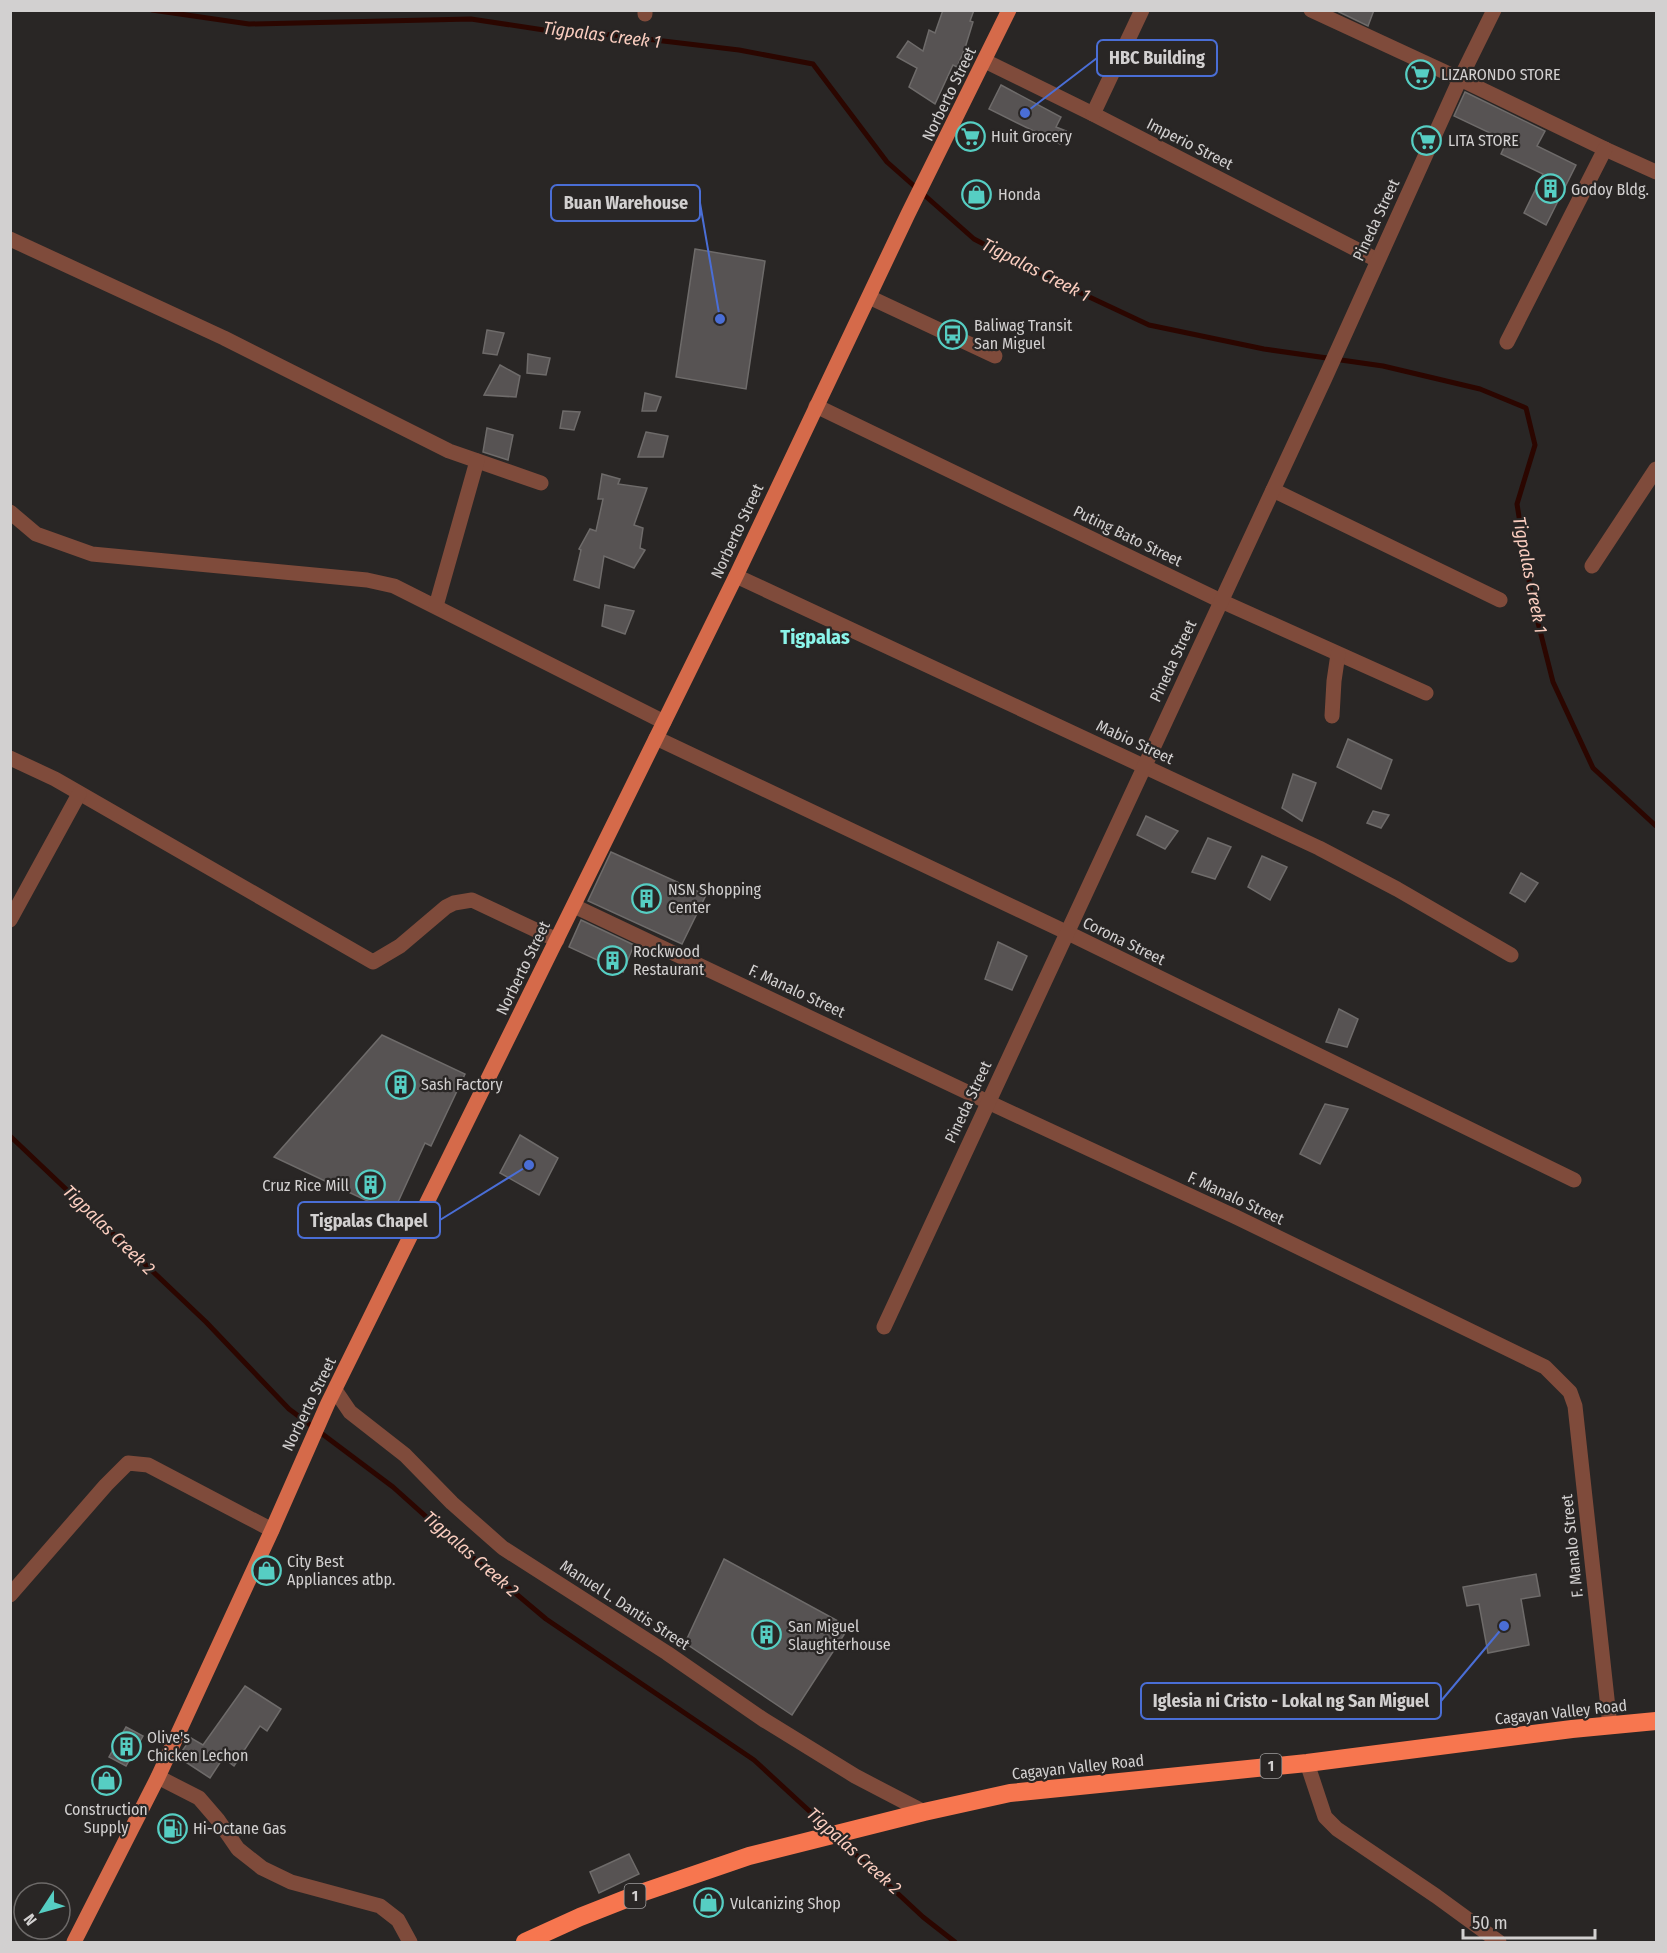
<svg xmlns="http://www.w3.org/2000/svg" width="1667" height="1953" font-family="'Fira Sans Condensed',sans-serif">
<rect width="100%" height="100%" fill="#292625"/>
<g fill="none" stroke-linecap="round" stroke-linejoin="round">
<g stroke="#2b0600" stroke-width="5">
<path d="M152,10L249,24L471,19L544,30L613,35L739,50L813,64L887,162L974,239L1051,279L1149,325L1264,349L1383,366L1480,389L1526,408L1535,445L1517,504L1532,599L1553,682L1593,768L1656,826"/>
<path d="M10,1136L206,1322L289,1409L393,1487L451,1539L546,1619L754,1760L831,1831"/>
<path d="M837,1837L923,1917L955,1942"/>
</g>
</g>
<g fill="#575353" stroke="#6e6b6a" stroke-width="1.5">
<path d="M943,10H974L970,21L973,22L965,48L957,67L953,65L935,104L909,87L917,68L897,57L908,41L923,51L929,30L935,33Z"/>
<path d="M1335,10H1374L1368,26Z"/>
<path d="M1001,85L1061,117L1056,127L1066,131L1060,144L989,109Z"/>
<path d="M1465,92L1545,131L1537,146L1576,165L1546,225L1524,213L1543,174L1501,154L1507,141L1454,116Z"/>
<path d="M695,249L765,261L746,389L676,377Z"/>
<path d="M487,330L504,333L497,355L483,353Z"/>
<path d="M528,354L550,358L546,375L527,373Z"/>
<path d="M500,365L520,376L516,397L484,395Z"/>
<path d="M645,393L661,397L656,411H642Z"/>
<path d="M563,411L580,412L574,430L560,428Z"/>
<path d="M487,428L513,435L508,460L483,452Z"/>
<path d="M646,432L668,436L663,457H638Z"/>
<path d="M602,474L620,479L618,484L647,488L634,525L643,528L640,548L645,550L634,568L604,556L599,588L574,580L581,550L579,549L590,529L596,531L603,499H598Z"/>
<path d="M605,605L634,611L625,634L602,626Z"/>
<path d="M1348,739L1392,760L1381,789L1337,767Z"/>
<path d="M1293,774L1316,783L1302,821L1282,808Z"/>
<path d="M1373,811L1389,815L1381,828L1367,823Z"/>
<path d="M1146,816L1178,831L1165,849L1137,835Z"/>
<path d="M1208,838L1231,847L1215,879L1192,872Z"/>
<path d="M611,852L706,895L682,944L588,901Z"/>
<path d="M1262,856L1287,867L1270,900L1248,887Z"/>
<path d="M1521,873L1538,883L1525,902L1510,893Z"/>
<path d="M581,920L634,945L623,972L569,947Z"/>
<path d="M998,942L1027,956L1012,990L985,979Z"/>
<path d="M1339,1009L1358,1019L1347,1047L1326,1042Z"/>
<path d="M382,1035L465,1074L431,1146L425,1143L393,1213L274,1157Z"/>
<path d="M1325,1104L1348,1109L1320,1164L1300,1154Z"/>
<path d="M520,1135L558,1158L539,1195L500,1173Z"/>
<path d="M724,1559L849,1627L792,1715L685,1643Z"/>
<path d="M1536,1574L1540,1596L1521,1599L1529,1645L1488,1653L1479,1604L1467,1606L1463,1587Z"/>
<path d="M245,1686L281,1709L267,1731L260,1726L234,1766L223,1758L210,1778L178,1757L191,1738L203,1745Z"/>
<path d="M126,1727L143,1736L126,1766L109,1757Z"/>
<path d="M629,1854L639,1874L599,1893L590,1872Z"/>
</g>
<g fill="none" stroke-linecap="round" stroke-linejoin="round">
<g stroke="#7f4b3b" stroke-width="15">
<path d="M1311,10L1460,79L1605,149L1656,172"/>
<path d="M645,14V10"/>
<path d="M985,61L1093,114L1377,260"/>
<path d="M1093,114L1142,10"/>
<path d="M10,239L224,338L449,451L541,483"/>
<path d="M869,297L995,356"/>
<path d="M1507,342L1605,149"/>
<path d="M816,406L1221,601L1426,693"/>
<path d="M1273,490L1500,600"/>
<path d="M10,512L36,534L92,554L367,580L394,586L664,722"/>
<path d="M1592,566L1656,469"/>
<path d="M736,576L1319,848L1397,889L1511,955"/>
<path d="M436,606L477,461"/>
<path d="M1332,716L1334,681L1338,654"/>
<path d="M656,738L1068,933L1574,1180"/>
<path d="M10,758L55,779L373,962L400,946L446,907L454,903L472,900L557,940"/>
<path d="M574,906L988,1102L1236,1217L1545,1367L1570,1392L1575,1406L1610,1726"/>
<path d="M10,920L79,794"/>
<path d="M884,1327L1325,378L1460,79L1494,10"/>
<path d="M335,1390L350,1412L405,1455L452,1503L503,1548L667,1653L764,1720L855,1776L924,1812"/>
<path d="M10,1595L106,1485L128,1463L148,1465L272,1530"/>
<path d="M1307,1763L1325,1817L1337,1829L1436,1896L1499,1942"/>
<path d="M158,1777L199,1798L218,1820L238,1849L262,1868L291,1882L380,1906L398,1920L410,1942"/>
</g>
<path stroke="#d56a4a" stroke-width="15" d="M74,1942L158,1777L272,1530L328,1403L736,576L908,214L1009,10"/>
<path stroke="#f7764f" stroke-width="18" d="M525,1942L580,1917L641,1893L749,1856L924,1812L1010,1793L1307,1763L1572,1729L1656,1721"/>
</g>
<defs>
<symbol id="supermarket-ring" viewBox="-11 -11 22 22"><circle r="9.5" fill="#292625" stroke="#56cec3" stroke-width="1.5"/><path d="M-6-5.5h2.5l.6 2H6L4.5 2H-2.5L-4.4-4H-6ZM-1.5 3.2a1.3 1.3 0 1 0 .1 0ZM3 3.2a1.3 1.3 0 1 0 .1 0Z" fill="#56cec3"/></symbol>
<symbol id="building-ring" viewBox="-11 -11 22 22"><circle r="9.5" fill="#292625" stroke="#56cec3" stroke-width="1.5"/><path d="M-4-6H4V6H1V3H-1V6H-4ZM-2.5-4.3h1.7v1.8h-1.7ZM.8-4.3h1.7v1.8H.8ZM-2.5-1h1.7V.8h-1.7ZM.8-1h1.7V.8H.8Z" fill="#56cec3"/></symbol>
<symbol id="shop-ring" viewBox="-11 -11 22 22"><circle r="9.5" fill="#292625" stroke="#56cec3" stroke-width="1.5"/><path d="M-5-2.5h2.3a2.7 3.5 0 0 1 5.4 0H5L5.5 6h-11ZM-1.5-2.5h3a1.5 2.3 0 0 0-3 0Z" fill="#56cec3"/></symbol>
<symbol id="bus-ring" viewBox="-11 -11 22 22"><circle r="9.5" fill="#292625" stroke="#56cec3" stroke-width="1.5"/><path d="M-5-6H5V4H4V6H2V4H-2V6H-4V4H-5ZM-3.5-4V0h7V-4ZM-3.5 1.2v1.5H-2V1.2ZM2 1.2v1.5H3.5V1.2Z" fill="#56cec3"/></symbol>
<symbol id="fuel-ring" viewBox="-11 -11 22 22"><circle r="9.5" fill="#292625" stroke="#56cec3" stroke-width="1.5"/><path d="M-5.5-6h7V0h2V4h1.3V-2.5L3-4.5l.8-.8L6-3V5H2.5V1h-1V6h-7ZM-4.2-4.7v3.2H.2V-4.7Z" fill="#56cec3"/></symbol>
</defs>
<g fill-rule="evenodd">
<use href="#supermarket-ring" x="1404" y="58" width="33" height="33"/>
<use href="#supermarket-ring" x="954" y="120" width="33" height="33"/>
<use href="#supermarket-ring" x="1410" y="124" width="33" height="33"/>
<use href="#building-ring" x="1534" y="172" width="33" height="33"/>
<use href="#shop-ring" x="960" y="178" width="33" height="33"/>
<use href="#bus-ring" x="936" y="318" width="33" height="33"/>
<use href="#building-ring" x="630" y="882" width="33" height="33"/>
<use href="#building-ring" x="596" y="944" width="33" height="33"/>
<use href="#building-ring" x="384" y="1068" width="33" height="33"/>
<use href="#building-ring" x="354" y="1168" width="33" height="33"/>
<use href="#shop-ring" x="250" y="1554" width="33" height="33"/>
<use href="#building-ring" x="750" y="1618" width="33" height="33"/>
<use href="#building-ring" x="110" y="1730" width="33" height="33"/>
<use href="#shop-ring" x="90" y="1764" width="33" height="33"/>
<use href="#fuel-ring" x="156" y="1812" width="33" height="33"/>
<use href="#shop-ring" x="692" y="1886" width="33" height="33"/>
</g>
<g text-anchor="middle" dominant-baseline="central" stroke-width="4.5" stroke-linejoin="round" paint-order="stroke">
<g fill="#292625" stroke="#9f9d9d" stroke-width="1.5">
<rect x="1260.5" y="1754" width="21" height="24" rx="4.5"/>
<rect x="624.5" y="1884" width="21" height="24" rx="4.5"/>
</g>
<g font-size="15" font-weight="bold" fill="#d2d0d0">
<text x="1271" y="1766">1</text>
<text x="635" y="1896">1</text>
</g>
<g font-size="16" fill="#d2d0d0" stroke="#292625" text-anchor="start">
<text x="1441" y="74">LIZARONDO STORE</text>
<text x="991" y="136">Huit Grocery</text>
<text x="1448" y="140">LITA STORE</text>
<text x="1571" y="189">Godoy Bldg.</text>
<text x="998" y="194">Honda</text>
<text x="974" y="325">Baliwag Transit<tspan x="974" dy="18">San Miguel</tspan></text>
<text x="668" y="889">NSN Shopping<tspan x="668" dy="18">Center</tspan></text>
<text x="633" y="951">Rockwood<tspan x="633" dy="18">Restaurant</tspan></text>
<text x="421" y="1084">Sash Factory</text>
<text x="349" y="1185" text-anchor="end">Cruz Rice Mill</text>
<text x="287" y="1561">City Best<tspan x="287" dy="18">Appliances atbp.</tspan></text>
<text x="788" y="1626">San Miguel<tspan x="788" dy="18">Slaughterhouse</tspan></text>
<text x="147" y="1737">Olive's<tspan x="147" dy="18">Chicken Lechon</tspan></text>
<text x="106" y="1809" text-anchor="middle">Construction<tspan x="106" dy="18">Supply</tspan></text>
<text x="193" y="1828">Hi-Octane Gas</text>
<text x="730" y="1903">Vulcanizing Shop</text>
</g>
<g font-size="16" fill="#d2d0d0" stroke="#292625">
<text transform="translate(949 94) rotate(-64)">Norberto Street</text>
<text transform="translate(1190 144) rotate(27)">Imperio Street</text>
<text transform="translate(1376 220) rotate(-65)">Pineda Street</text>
<text transform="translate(737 531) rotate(-65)">Norberto Street</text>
<text transform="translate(1128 536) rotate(26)">Puting Bato Street</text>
<text transform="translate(1173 661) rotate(-65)">Pineda Street</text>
<text transform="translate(1135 742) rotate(25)">Mabio Street</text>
<text transform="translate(1124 941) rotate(26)">Corona Street</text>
<text transform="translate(523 968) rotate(-64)">Norberto Street</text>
<text transform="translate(797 991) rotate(25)">F. Manalo Street</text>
<text transform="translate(968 1102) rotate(-65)">Pineda Street</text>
<text transform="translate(1236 1198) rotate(25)">F. Manalo Street</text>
<text transform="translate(309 1404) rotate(-64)">Norberto Street</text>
<text transform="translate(1572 1546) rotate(-96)">F. Manalo Street</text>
<text transform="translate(625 1605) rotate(33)">Manuel L. Dantis Street</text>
<text transform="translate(1561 1712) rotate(-6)">Cagayan Valley Road</text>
<text transform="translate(1078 1767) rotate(-6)">Cagayan Valley Road</text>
</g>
<g font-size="18" font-style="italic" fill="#facdbf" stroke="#292625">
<text transform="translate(602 35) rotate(7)">Tigpalas Creek 1</text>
<text transform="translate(1036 270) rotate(27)">Tigpalas Creek 1</text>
<text transform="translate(1530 575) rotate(79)">Tigpalas Creek 1</text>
<text transform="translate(109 1230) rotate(44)">Tigpalas Creek 2</text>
<text transform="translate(471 1554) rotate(41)">Tigpalas Creek 2</text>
<text transform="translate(854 1851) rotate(42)">Tigpalas Creek 2</text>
</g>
<g font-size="20" font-weight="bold" fill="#8bf5ea" stroke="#292625">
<text x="815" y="637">Tigpalas</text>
</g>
</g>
<path fill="none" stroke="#4a6ed6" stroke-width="2" d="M1025 113L1097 58M720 319L700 203M529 1165L440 1220M1504 1626L1441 1701"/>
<g fill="#4a6ed6" stroke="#292625" stroke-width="2">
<circle cx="1025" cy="113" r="6"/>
<circle cx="720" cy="319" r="6"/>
<circle cx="529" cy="1165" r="6"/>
<circle cx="1504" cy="1626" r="6"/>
</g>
<g fill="#292625" stroke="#4a6ed6" stroke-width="2">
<rect x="1097" y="40" width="120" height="36" rx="6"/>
<rect x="551" y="185" width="149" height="36" rx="6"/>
<rect x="298" y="1202" width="142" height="36" rx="6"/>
<rect x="1141" y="1683" width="300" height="36" rx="6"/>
</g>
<g font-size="18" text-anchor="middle" font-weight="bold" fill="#d2d0d0">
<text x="1157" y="64">HBC Building</text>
<text x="626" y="209">Buan Warehouse</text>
<text x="369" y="1227">Tigpalas Chapel</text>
<text x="1291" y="1707">Iglesia ni Cristo - Lokal ng San Miguel</text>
</g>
<rect width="1667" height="1953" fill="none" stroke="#d2d0d0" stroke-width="24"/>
<g transform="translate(42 1911) rotate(234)"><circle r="28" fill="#292625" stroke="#6d6a69" stroke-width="1.5"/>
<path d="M0-4.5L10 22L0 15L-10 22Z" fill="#56cec3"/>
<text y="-9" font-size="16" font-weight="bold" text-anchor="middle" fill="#d2d0d0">N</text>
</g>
<path d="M1463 1929v9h132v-9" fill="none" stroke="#d2d0d0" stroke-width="3"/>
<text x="1472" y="1929" font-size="18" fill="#d2d0d0" stroke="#292625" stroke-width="4.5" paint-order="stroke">50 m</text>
</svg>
